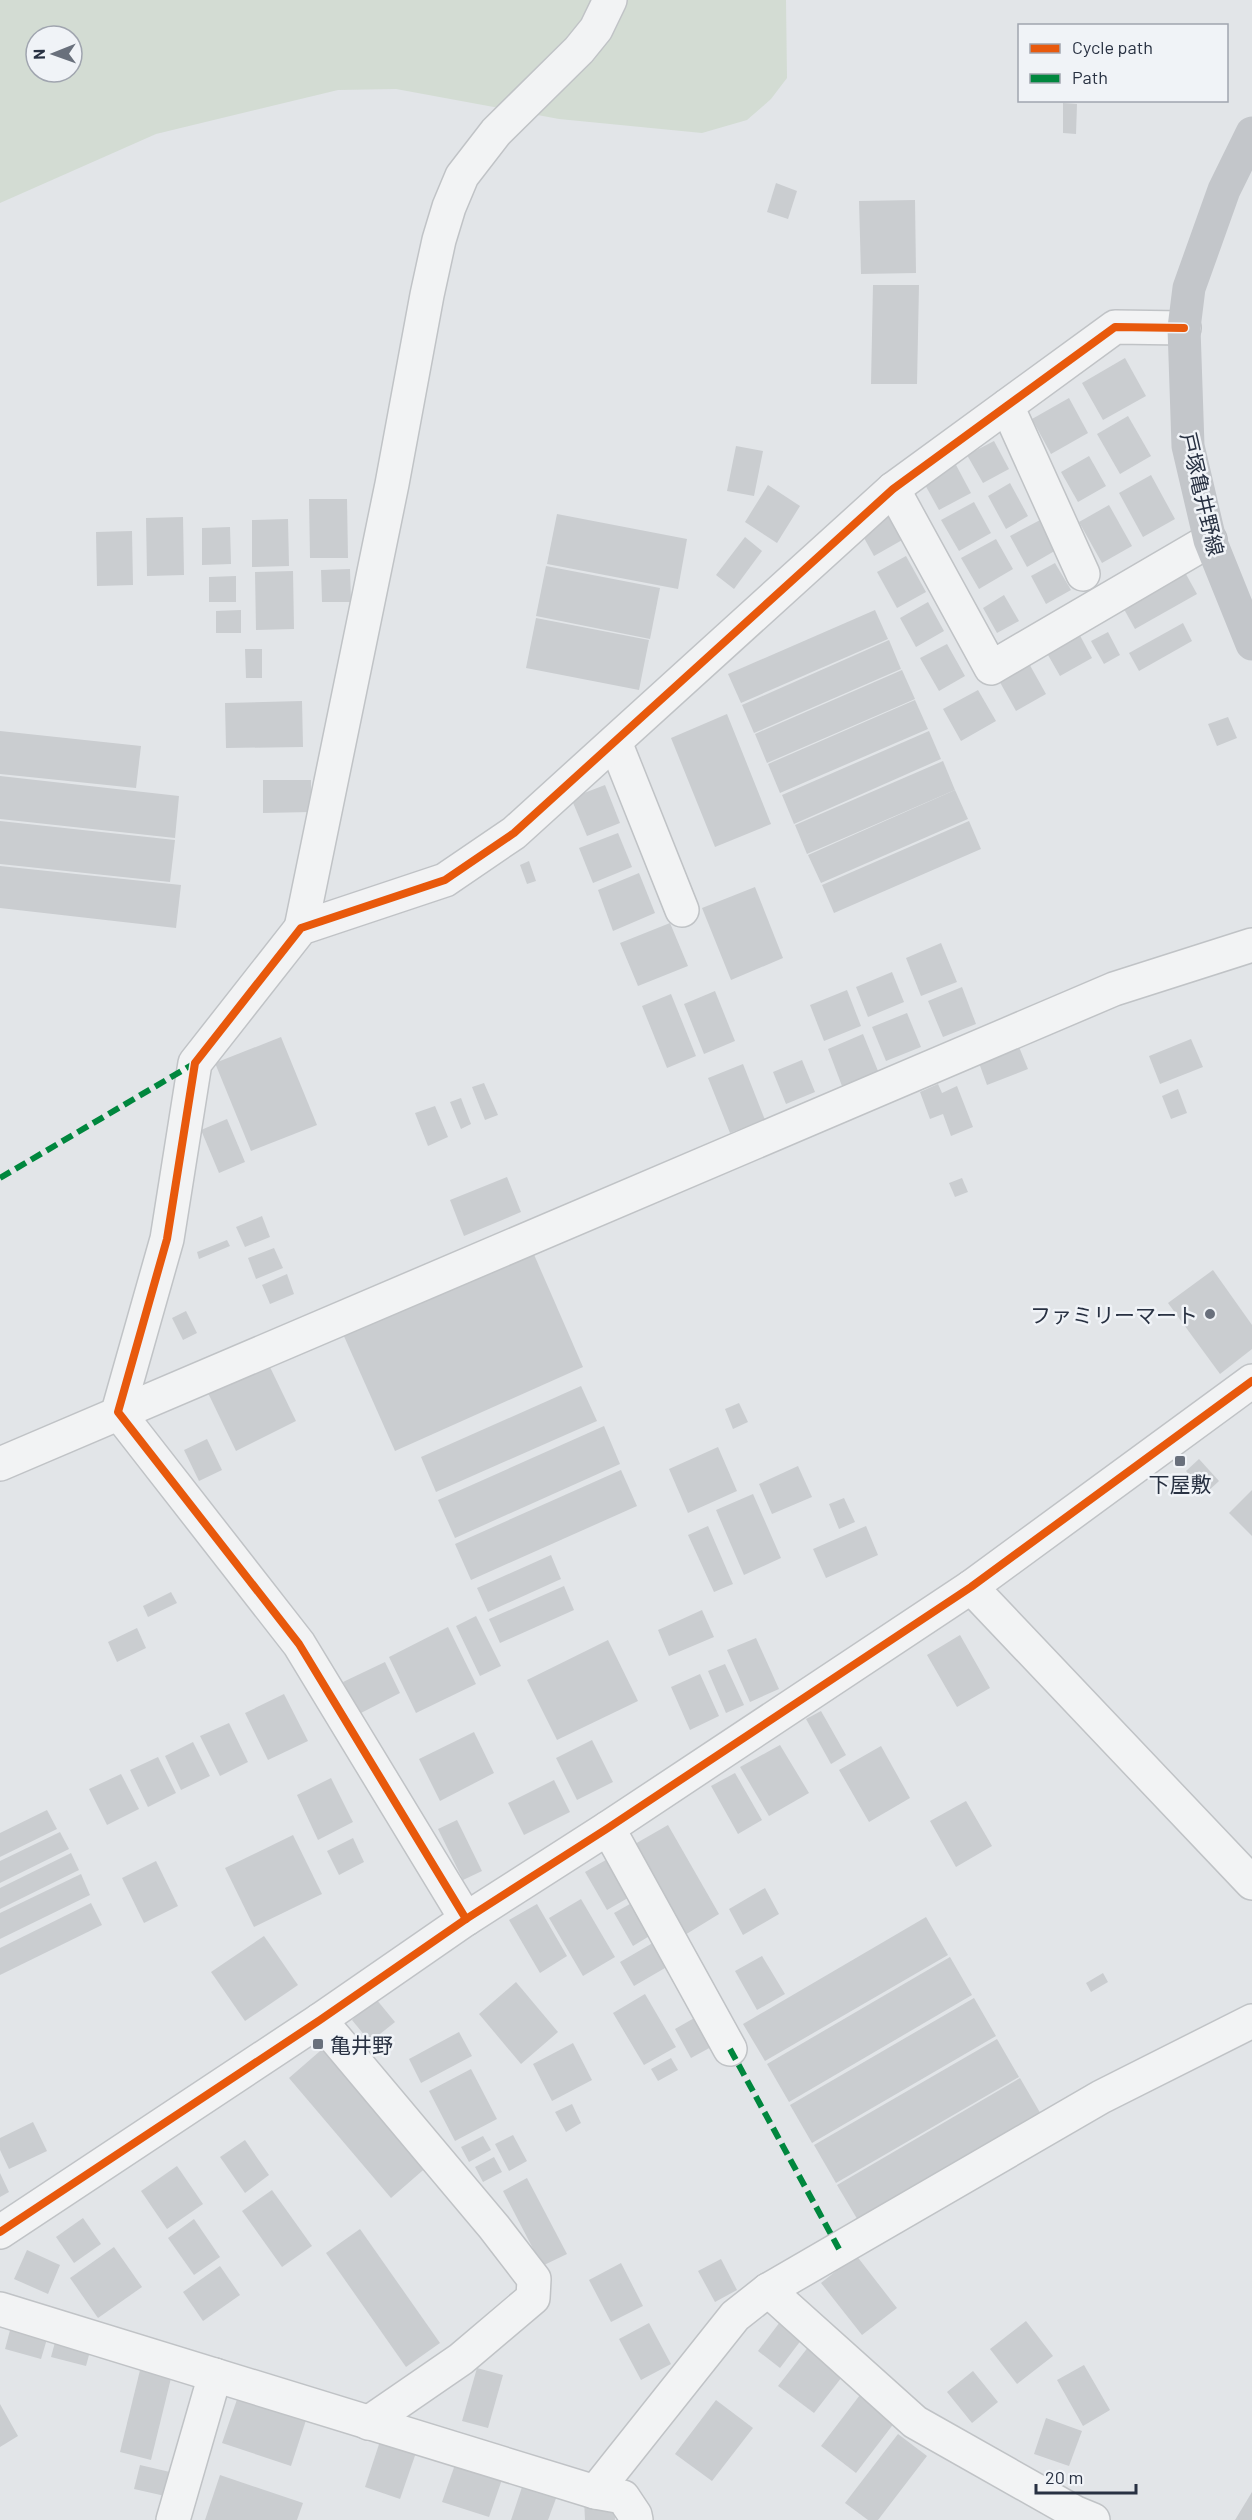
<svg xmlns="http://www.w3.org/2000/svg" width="1252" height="2520" font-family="Barlow,'Noto Sans JP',sans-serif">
<rect width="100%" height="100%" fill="#e2e5e8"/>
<path fill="#d3dcd3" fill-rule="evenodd" d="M0,0H786L787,78L771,99L747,120L702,133L559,119L396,89L338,90L156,134L0,203ZM36,36H72V72H36Z"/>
<g fill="#cacdd0">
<path d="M1063,103L1077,104L1076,134L1063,133Z"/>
<path d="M776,183L797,191L788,219L767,212Z"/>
<path d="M915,200L916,273L861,274L859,201Z"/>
<path d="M873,285H919L917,384H871Z"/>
<path d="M1125,358L1146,396L1103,420L1082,383Z"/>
<path d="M1069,398L1088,433L1051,454L1032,419Z"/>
<path d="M1128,416L1151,456L1120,474L1097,434Z"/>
<path d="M994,441L1009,469L983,483L967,455Z"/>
<path d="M736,446L763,451L754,496L727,491Z"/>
<path d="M1089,456L1106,486L1078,502L1061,472Z"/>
<path d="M956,465L971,493L939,510L924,483Z"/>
<path d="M1151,475L1175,519L1143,537L1119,493Z"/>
<path d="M1010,483L1028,516L1006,529L988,496Z"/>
<path d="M768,485L800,506L777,543L745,522Z"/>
<path d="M309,499H347L348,558H310Z"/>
<path d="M974,502L991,533L959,551L941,520Z"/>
<path d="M1109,505L1132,546L1102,563L1079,522Z"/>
<path d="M895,507L911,535L874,556L858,527Z"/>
<path d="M557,514L687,539L678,589L547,564Z"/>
<path d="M183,517L184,575L147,576L146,518Z"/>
<path d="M288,519L289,566L252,567V520Z"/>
<path d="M1042,519L1058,549L1027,567L1010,536Z"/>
<path d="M230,527L231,564L202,565V528Z"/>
<path d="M132,531L133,585L97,586L96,532Z"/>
<path d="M745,537L762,551L734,589L716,575Z"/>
<path d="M996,539L1013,569L979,589L961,558Z"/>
<path d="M906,556L926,592L897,608L877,572Z"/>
<path d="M1055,563L1071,590L1046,604L1031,576Z"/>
<path d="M546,566L660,588L650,639L536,616Z"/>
<path d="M1182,567L1197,594L1135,629L1120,602Z"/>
<path d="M350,569L351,602H322L321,570Z"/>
<path d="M293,571L294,629L256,630L255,572Z"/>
<path d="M236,576V602H209V577Z"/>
<path d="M1004,595L1019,621L997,633L983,608Z"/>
<path d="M928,602L944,631L916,647L900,618Z"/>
<path d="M241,610V633H216V611Z"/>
<path d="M875,610L888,639L741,703L728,674Z"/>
<path d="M536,618L649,640L639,690L526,668Z"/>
<path d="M1183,623L1192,641L1139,671L1129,653Z"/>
<path d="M1077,630L1092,658L1060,676L1044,648Z"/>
<path d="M1108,632L1120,655L1104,664L1091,641Z"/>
<path d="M889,640L901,669L754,733L742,705Z"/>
<path d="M947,644L965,676L939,691L920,658Z"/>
<path d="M245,649H262V678H246Z"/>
<path d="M1027,660L1046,694L1016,711L997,677Z"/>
<path d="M902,670L915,699L767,763L755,734Z"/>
<path d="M978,690L996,721L961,741L943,709Z"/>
<path d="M915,700L928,729L780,793L768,764Z"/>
<path d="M302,701L303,747L226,748L225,703Z"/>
<path d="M727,714L771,824L715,847L671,738Z"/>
<path d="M1228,717L1237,738L1217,746L1208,724Z"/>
<path d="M0,731L141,746L136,788L0,774Z"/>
<path d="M929,731L941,759L794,824L782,795Z"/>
<path d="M943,761L955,790L807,854L795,825Z"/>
<path d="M0,776L179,796L175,838L0,819Z"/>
<path d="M263,780H311V812L263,813Z"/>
<path d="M605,785L620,823L587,836L571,798Z"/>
<path d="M955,790L968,819L821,883L808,855Z"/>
<path d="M0,821L175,840L170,882L0,864Z"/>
<path d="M969,821L981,849L834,913L822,885Z"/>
<path d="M618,833L632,867L593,883L579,848Z"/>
<path d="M529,861L536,881L527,884L520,865Z"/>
<path d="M0,866L181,885L176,928L0,908Z"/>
<path d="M639,873L655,913L613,931L598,890Z"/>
<path d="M755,887L783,958L731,980L702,908Z"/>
<path d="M670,923L688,966L638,986L620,943Z"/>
<path d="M941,943L957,982L921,996L906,958Z"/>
<path d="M892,972L904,1002L868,1017L856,987Z"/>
<path d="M962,987L976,1024L943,1037L928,1001Z"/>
<path d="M847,990L861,1026L824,1041L810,1005Z"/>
<path d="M715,991L735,1041L704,1054L684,1004Z"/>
<path d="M671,994L696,1056L667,1068L642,1006Z"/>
<path d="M907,1013L921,1047L886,1061L872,1027Z"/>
<path d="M863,1034L878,1071L842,1086L828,1049Z"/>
<path d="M281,1037L317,1125L251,1151L215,1063Z"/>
<path d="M1191,1039L1203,1067L1160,1084L1149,1056Z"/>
<path d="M1019,1047L1028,1069L987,1085L979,1063Z"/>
<path d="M802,1060L815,1092L786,1104L773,1072Z"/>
<path d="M743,1064L765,1120L730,1133L708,1078Z"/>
<path d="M484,1083L498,1115L485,1120L472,1087Z"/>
<path d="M938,1084L942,1093L957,1086L973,1127L951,1136L943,1114L930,1119L920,1092Z"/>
<path d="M1178,1089L1187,1113L1171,1119L1162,1096Z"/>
<path d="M461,1098L471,1124L461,1129L450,1102Z"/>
<path d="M435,1106L448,1137L428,1146L415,1113Z"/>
<path d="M227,1119L245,1162L219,1173L201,1130Z"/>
<path d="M507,1177L521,1212L464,1236L450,1200Z"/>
<path d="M962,1178L968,1192L955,1197L949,1183Z"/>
<path d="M262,1216L270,1237L245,1247L236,1227Z"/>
<path d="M227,1240L230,1246L199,1259L197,1252Z"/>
<path d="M274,1248L283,1268L256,1279L248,1258Z"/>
<path d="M532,1250L583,1367L395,1451L343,1334Z"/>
<path d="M1213,1270L1252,1325V1349L1220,1374L1168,1303Z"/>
<path d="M287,1274L294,1294L270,1304L262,1285Z"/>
<path d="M186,1311L197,1333L183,1340L172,1318Z"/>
<path d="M268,1363L296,1421L236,1451L208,1393Z"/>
<path d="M581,1386L597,1421L436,1492L421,1457Z"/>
<path d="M739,1403L748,1422L733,1429L725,1409Z"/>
<path d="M604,1426L620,1464L455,1538L438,1500Z"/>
<path d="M207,1439L222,1470L199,1481L184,1450Z"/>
<path d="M718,1447L737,1491L688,1513L669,1469Z"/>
<path d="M1199,1459L1219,1481L1206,1493L1186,1471Z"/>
<path d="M798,1466L812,1497L772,1514L759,1484Z"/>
<path d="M621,1470L637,1506L471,1580L455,1544Z"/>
<path d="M1252,1490V1536L1229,1513Z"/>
<path d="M753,1494L781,1558L744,1575L716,1510Z"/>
<path d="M844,1498L855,1522L839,1529L829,1504Z"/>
<path d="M708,1526L733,1584L714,1592L688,1535Z"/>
<path d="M866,1526L878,1555L826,1578L813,1549Z"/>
<path d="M551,1555L561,1579L488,1612L477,1588Z"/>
<path d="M564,1586L574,1610L500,1643L489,1619Z"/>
<path d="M171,1592L177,1603L148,1617L143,1606Z"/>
<path d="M702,1610L714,1637L669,1656L658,1630Z"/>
<path d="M476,1616L501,1666L480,1676L456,1626Z"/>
<path d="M448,1627L476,1684L416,1713L389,1657Z"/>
<path d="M137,1628L146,1648L117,1662L108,1642Z"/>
<path d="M960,1635L990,1688L957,1707L927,1655Z"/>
<path d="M756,1638L779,1689L750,1702L727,1650Z"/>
<path d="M608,1640L638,1701L557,1740L527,1680Z"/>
<path d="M385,1662L400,1693L359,1714L343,1682Z"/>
<path d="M725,1664L744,1705L726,1713L708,1671Z"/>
<path d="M700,1674L719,1716L690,1730L671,1687Z"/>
<path d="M284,1694L308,1741L268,1760L245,1713Z"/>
<path d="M821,1711L846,1755L831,1764L806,1719Z"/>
<path d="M229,1723L248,1762L220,1776L200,1736Z"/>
<path d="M474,1732L494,1773L440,1801L419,1759Z"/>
<path d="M592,1740L613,1782L577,1800L556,1758Z"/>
<path d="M193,1742L210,1776L181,1790L165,1756Z"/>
<path d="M780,1745L809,1793L769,1816L740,1767Z"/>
<path d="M881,1746L910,1798L869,1822L839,1770Z"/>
<path d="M158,1757L176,1793L148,1807L130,1770Z"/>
<path d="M735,1773L762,1820L738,1834L711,1786Z"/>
<path d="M121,1774L139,1809L107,1825L89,1789Z"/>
<path d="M331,1778L353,1822L318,1840L297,1795Z"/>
<path d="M554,1780L570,1812L524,1835L508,1803Z"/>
<path d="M966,1801L992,1846L956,1867L930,1821Z"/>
<path d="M47,1810L57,1829L0,1857V1833Z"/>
<path d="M457,1820L482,1871L463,1880L438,1829Z"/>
<path d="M668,1825L719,1914L680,1938L628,1848Z"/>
<path d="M60,1832L69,1849L0,1883V1861Z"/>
<path d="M293,1835L322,1894L254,1927L225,1868Z"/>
<path d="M353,1838L364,1862L339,1875L327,1851Z"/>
<path d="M71,1853L79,1870L0,1909V1888Z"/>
<path d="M618,1853L640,1891L607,1910L585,1872Z"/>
<path d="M156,1861L178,1906L144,1923L122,1878Z"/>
<path d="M81,1874L90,1895L0,1939V1913Z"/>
<path d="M765,1888L779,1914L743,1935L729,1909Z"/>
<path d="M581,1899L615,1957L583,1976L549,1918Z"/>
<path d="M637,1900L656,1932L633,1946L614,1913Z"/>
<path d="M91,1903L102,1925L0,1975V1948Z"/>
<path d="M537,1904L567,1956L540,1973L509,1920Z"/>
<path d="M926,1917L948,1955L765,2061L743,2024Z"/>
<path d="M264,1936L298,1985L245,2021L211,1972Z"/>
<path d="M663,1937L677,1961L634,1986L620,1962Z"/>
<path d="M762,1956L785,1994L757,2010L735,1971Z"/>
<path d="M950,1957L972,1995L789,2102L767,2064Z"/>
<path d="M1103,1973L1108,1982L1091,1992L1086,1983Z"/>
<path d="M516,1982L558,2032L521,2064L479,2014Z"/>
<path d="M645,1994L676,2047L644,2065L613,2013Z"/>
<path d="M974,1998L996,2036L812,2143L790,2105Z"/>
<path d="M376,1999L395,2022L370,2042L352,2020Z"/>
<path d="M696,2017L713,2046L691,2058L675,2029Z"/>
<path d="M459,2032L472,2056L421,2083L409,2059Z"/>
<path d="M997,2039L1019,2077L836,2183L814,2145Z"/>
<path d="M573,2043L592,2080L552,2101L533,2064Z"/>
<path d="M327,2045L429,2165L391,2198L289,2078Z"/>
<path d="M671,2058L678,2070L658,2081L651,2069Z"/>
<path d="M471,2069L497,2119L455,2141L429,2091Z"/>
<path d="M1020,2078L1042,2116L859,2222L837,2185Z"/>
<path d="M572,2104L581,2123L566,2132L555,2112Z"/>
<path d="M33,2122L47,2151L9,2169L0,2150V2138Z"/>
<path d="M513,2135L527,2161L509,2171L495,2144Z"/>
<path d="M483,2136L491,2150L469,2162L461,2147Z"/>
<path d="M245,2140L269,2175L245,2193L220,2157Z"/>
<path d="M494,2157L502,2172L483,2182L475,2167Z"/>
<path d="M177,2166L203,2204L167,2229L141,2191Z"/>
<path d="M0,2173L9,2192L0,2197Z"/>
<path d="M527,2178L567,2254L542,2266L503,2191Z"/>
<path d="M272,2190L312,2246L282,2267L242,2211Z"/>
<path d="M83,2218L101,2244L74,2263L56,2237Z"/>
<path d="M194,2219L220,2257L194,2275L168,2238Z"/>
<path d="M360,2229L440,2343L406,2367L326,2253Z"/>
<path d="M114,2247L142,2287L98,2318L70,2278Z"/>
<path d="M27,2250L60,2265L48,2294L14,2279Z"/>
<path d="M856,2255L897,2308L862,2335L821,2283Z"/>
<path d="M721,2259L737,2290L715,2302L698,2271Z"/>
<path d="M621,2263L643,2306L611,2322L589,2280Z"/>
<path d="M220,2266L240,2295L203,2321L183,2292Z"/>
<path d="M783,2318L805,2335L780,2368L758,2351Z"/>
<path d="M13,2319L50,2329L41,2359L5,2349Z"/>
<path d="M1026,2321L1053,2356L1017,2384L990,2349Z"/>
<path d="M649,2323L671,2364L641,2380L619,2339Z"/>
<path d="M57,2335L92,2344L86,2366L51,2357Z"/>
<path d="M809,2346L845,2373L814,2413L778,2386Z"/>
<path d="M142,2362L173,2370L151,2460L120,2452Z"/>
<path d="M1084,2365L1110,2410L1083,2426L1057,2380Z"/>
<path d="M477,2368L503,2375L488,2428L462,2421Z"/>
<path d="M973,2371L998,2402L972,2423L947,2392Z"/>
<path d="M242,2385L310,2408L291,2466L222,2443Z"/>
<path d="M863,2391L898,2418L856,2473L821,2446Z"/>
<path d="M716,2400L753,2428L712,2481L675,2454Z"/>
<path d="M0,2404L18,2436L0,2447Z"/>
<path d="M1046,2418L1082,2431L1069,2466L1034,2454Z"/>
<path d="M383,2432L419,2444L400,2499L365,2487Z"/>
<path d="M898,2434L927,2456L878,2520H868L845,2503Z"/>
<path d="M459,2453L506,2468L489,2517L442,2502Z"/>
<path d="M140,2465L170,2472L165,2496L134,2489Z"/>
<path d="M220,2475L303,2503L297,2520H205Z"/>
<path d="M524,2481L558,2493L548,2520H511Z"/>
<path d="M1252,2492V2520H1235Z"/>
<path d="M614,2498L615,2520H585L584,2499Z"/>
</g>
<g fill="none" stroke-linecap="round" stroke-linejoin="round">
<defs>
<g id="minor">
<path d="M1007,406L1083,574"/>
<path d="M893,489L991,668L1210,540"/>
<path d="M615,742L682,910"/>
<path d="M301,928L392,484L427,295L439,240L449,207L462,176L496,132L579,50L596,29L610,0"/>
<path d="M0,1464L1114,989L1252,945"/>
<path d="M971,1587L1252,1883"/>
<path d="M608,1828L730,2049"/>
<path d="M466,1919L299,1644L118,1412L167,1239L195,1063L301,928L445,880L514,833L893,489L1115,327L1184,328"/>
<path d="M320,2020L494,2227L534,2279L533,2298L461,2359L368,2423"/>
<path d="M768,2290L915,2422L1076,2513L1093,2520"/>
<path d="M0,2309L595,2492L623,2497L635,2515L636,2520"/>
<path d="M595,2492L735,2316L768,2290L1101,2097L1252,2021"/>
<path d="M173,2520L215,2375"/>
</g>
<path id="tertiary" d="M0,2232L320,2020L466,1919L608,1828L971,1587L1252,1381"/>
</defs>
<use href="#minor" stroke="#c0c3c6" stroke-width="36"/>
<use href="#tertiary" stroke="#c0c3c6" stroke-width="36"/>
<use href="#minor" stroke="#f2f3f4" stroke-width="33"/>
<use href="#tertiary" stroke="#f2f3f4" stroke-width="33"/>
<path stroke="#c3c6ca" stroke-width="33" d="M1252,133L1224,190L1189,288L1184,328L1188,446L1210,540L1252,644"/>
<g stroke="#00873e" stroke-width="6" stroke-dasharray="12 6" stroke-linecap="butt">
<path d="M0,1178L195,1063"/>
<path d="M730,2049L839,2249"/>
</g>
<defs>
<g id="cycleway">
<path d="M466,1919L299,1644L118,1412L167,1239L195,1063L301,928L445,880L514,833L893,489L1115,327L1184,328"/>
<path d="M0,2232L320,2020L466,1919L608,1828L971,1587L1252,1381"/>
</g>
</defs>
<use href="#cycleway" stroke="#f0f3f7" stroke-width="11"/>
<use href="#cycleway" stroke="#e8590c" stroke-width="8"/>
</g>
<g fill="#69707c" stroke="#f0f3f7" stroke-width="2">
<circle cx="1210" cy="1314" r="6"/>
<rect x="1174" y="1455" width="12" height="12" rx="3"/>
<rect x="312" y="2038" width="12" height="12" rx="3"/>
</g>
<g text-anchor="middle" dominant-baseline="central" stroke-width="5" stroke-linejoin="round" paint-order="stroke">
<g font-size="21" fill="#283142" stroke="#f0f3f7">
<text transform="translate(1203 494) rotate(77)">戸塚亀井野線</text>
</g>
<g font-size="21" fill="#283142" stroke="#f0f3f7" text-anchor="end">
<text x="1198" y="1314">ファミリーマート</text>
<text x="1180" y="1483" text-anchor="middle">下屋敷</text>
<text x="330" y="2044" text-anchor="start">亀井野</text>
</g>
</g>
<rect x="1018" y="24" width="210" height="78" fill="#f0f3f7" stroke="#a0a5af" stroke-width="1.5"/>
<rect x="1030" y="44" width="30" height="9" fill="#e8590c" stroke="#a0a5af" stroke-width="1.5"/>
<text x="1072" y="54" font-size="18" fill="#283142">Cycle path</text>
<rect x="1030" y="74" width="30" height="9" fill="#00873e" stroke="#a0a5af" stroke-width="1.5"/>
<text x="1072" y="84" font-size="18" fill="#283142">Path</text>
<g transform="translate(54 54) rotate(269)"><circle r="28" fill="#f0f3f7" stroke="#a0a5af" stroke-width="1.5"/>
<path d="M0-4.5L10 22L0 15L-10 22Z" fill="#69707c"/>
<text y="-9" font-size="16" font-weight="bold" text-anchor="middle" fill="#283142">N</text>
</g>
<path d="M1036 2484v9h100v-9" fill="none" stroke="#283142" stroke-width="3"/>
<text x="1045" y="2484" font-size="18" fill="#283142" stroke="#f0f3f7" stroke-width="4.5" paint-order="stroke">20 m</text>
</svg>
